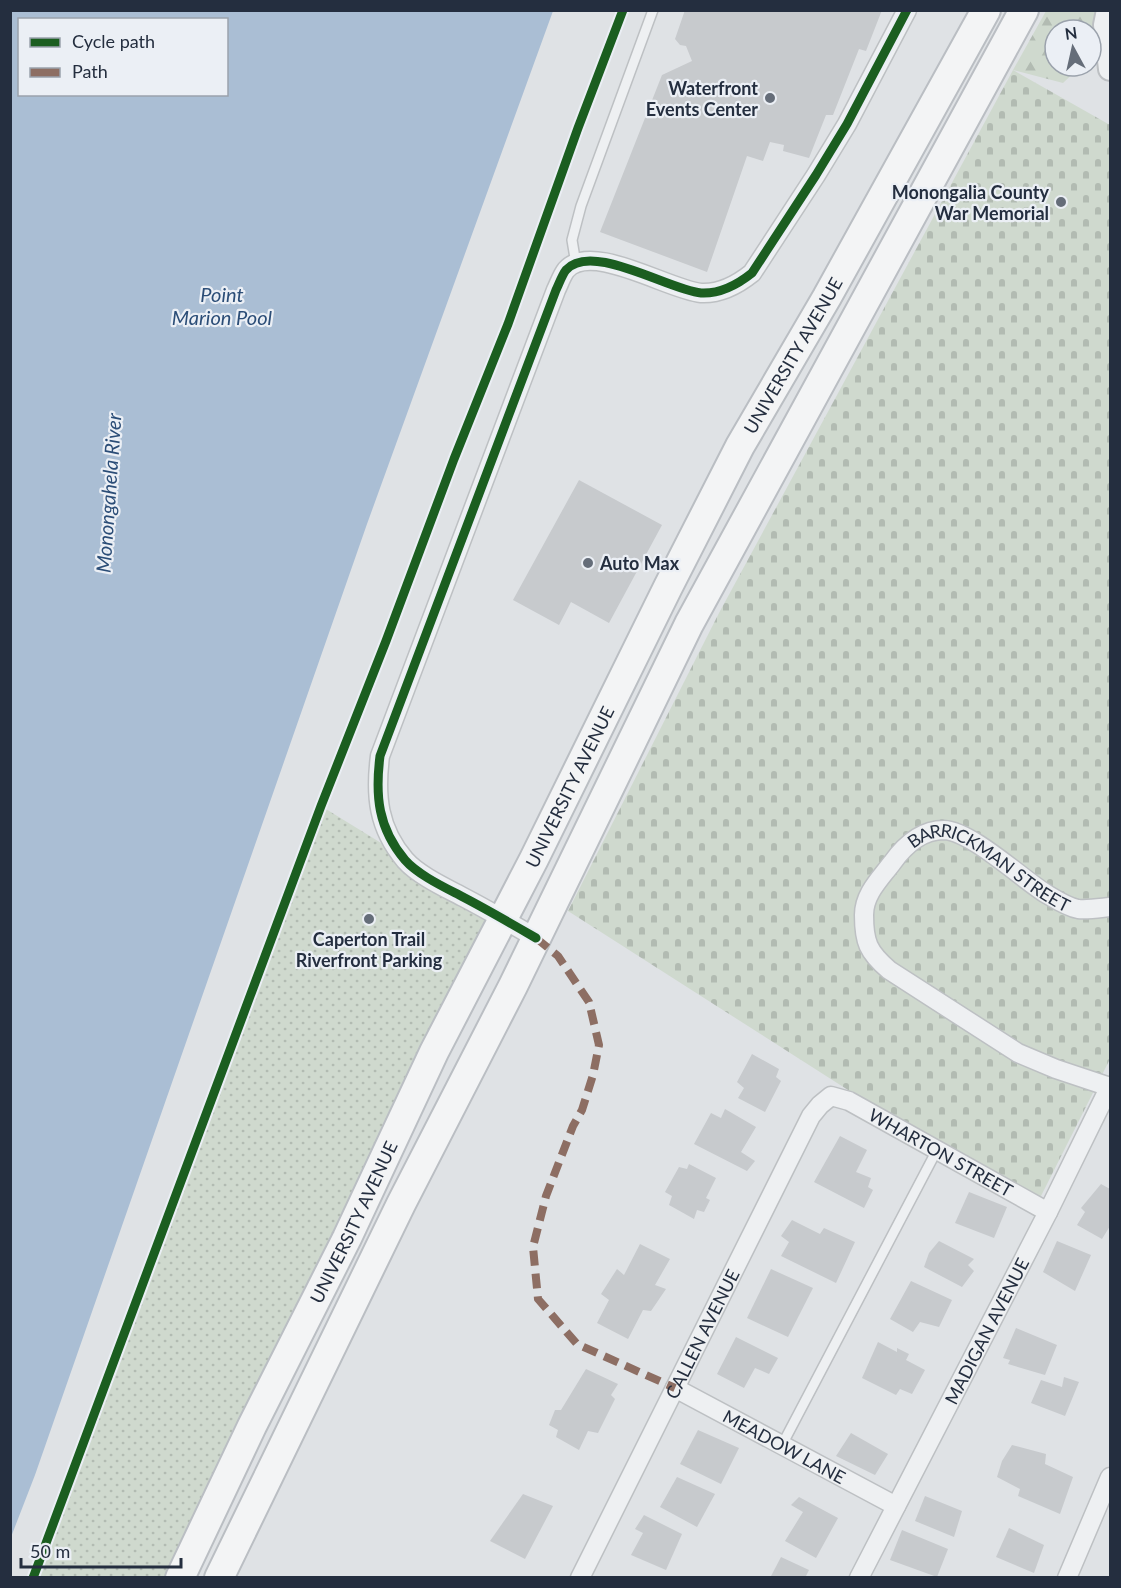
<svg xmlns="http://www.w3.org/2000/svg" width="1121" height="1588" font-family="Lato,sans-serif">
<defs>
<pattern id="forest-firs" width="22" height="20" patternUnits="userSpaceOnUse" patternTransform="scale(1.5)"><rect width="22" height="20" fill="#cfd9ce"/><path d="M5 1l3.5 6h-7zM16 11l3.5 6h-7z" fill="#b2bbb2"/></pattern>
<pattern id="cemetery-stones" width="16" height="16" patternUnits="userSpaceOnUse" patternTransform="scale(1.5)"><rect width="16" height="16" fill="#cfd9ce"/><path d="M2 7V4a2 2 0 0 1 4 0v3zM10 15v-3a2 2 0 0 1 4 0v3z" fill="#b2bbb2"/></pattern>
<pattern id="park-dots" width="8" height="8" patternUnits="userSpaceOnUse" patternTransform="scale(1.5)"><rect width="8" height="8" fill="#cfd9ce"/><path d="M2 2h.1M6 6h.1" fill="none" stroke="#b2bbb2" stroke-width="1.8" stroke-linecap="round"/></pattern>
</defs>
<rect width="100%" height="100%" fill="#dfe2e5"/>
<path fill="url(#forest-firs)" d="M1046,11H1110V39L1091,57V30H1055V66H1081L1063,83L1013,70Z"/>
<path fill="url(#cemetery-stones)" d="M1013,70L1110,125V1059L1040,1198L848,1090L568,911L719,613Z"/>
<path fill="url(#park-dots)" d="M321,806L503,918L180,1577L33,1578Z"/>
<path fill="#aabed4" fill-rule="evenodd" d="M11,10L553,11L367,524L35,1475L11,1537ZM20,20H226V94H20Z"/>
<g fill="#c7cacd">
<path d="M685,10H882L866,51L859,49L833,115H826L809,158L783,151L784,145L770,142L763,161L747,156L707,272L600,232L662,75L692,61L686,46L680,45L675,39Z"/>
<path d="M579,480L662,525L609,623L571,602L559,625L513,600Z"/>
<path d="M752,1054L779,1069L776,1077L781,1081L765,1112L738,1098L744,1088L737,1082Z"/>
<path d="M725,1109L756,1127L741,1152L755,1161L747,1171L694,1144L711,1113L721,1118Z"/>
<path d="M840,1136L867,1150L856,1172L871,1178L868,1187L873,1190L864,1208L814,1182Z"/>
<path d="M689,1164L716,1178L706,1198L710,1200L704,1212L697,1210L694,1219L669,1205L672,1196L665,1192L679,1167L687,1169Z"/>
<path d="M1101,1184L1110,1189V1226L1102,1239L1077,1225L1085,1212L1081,1208Z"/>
<path d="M969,1192L1007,1207L994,1238L955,1223Z"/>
<path d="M792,1220L820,1234L824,1228L855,1242L836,1283L781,1256L789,1242L781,1236Z"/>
<path d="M939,1241L974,1259L968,1265L974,1271L962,1287L924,1267L929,1253Z"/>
<path d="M1057,1241L1091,1255L1075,1291L1043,1272Z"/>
<path d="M640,1244L670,1259L655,1285L666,1289L651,1311L643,1310L628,1339L597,1323L609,1300L601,1294L617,1269L624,1275Z"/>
<path d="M771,1269L813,1288L788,1337L747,1318Z"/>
<path d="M911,1281L952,1300L939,1327L920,1322L913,1332L890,1319Z"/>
<path d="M1016,1328L1057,1345L1045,1375L1008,1364L1010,1360L1003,1358Z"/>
<path d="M736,1337L778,1358L769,1374L755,1368L744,1388L717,1374Z"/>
<path d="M878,1342L897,1352V1348L909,1354L906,1360L925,1370L912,1394L900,1389L896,1395L862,1378Z"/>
<path d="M586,1369L618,1384L611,1395L615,1399L598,1433L588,1431L579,1450L556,1437L558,1430L549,1425L555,1410H561Z"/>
<path d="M1064,1377L1079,1382L1065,1416L1031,1403L1041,1380L1062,1387Z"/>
<path d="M698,1430L739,1448L721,1484L680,1464Z"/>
<path d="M851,1433L888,1454L875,1475L836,1456Z"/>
<path d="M1012,1445L1046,1454L1045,1464L1073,1477L1060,1514L1018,1496L1020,1489L997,1477L1002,1461Z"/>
<path d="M677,1477L715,1494L697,1527L660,1507Z"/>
<path d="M523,1494L553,1506L525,1559L490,1541Z"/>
<path d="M925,1496L962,1511L954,1537L915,1521Z"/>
<path d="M799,1497L838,1518L816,1558L785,1541L803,1512L791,1505Z"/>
<path d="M644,1515L682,1534L666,1570L631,1555L643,1533L635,1529Z"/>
<path d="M1009,1528L1044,1545L1034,1573L996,1557Z"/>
<path d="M902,1530L948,1549L937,1577L890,1560Z"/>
<path d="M781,1557L809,1570L805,1578H770Z"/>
</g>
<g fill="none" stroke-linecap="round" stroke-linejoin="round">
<defs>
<g id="service">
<path d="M576,264L572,240L581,206L653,10"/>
<path d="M782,1445L937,1150"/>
</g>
<g id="minor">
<path d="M536,938C512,924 488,910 463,897C446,888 418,875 405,860C378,828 375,796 380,756L556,290C559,284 562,275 566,270C591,241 669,290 701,293C720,294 737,285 752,273L816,175L847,124L907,10"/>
<path id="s1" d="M1110,1087L1056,1069L1018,1053L889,970C868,952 864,942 864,915C864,894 880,879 892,863C904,846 921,830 944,830C971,831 1021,878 1045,893C1055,899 1067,907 1078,909C1088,910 1100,908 1110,907"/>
<path id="s2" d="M675,1388L896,1506"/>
<path id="s3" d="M580,1578L811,1116L820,1105L831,1096L849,1101L1048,1212"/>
<path id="s4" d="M859,1578L1048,1212L1110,1086"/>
<path d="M1067,1578L1110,1477"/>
</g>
<path id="tertiary" d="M1108,10L1105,25L1110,69"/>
<g id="primary">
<path id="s5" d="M180,1578L252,1426L347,1238L434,1052L534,859L668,587L740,446L827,297L986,10"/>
<path d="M219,1578L401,1204L513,986L689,624L1024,10"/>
</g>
</defs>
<use href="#service" stroke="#bdc0c3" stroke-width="12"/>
<use href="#minor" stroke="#bdc0c3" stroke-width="21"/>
<use href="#tertiary" stroke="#bdc0c3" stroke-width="26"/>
<use href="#primary" stroke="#babec3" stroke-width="32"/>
<use href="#service" stroke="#eef0f2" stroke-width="9"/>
<use href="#minor" stroke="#eef0f2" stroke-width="18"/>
<use href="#tertiary" stroke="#eef0f2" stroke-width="22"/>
<use href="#primary" stroke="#f3f4f5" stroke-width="28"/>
<path stroke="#8d6e63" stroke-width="8" stroke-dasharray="15 8" stroke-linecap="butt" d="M536,938L558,956L589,1002L599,1045L593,1075L582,1110L573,1126L546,1196L533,1247L538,1299L577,1344L675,1388"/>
<defs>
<g id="cycleway">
<path d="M536,938C512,924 488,910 463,897C446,888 418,875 405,860C378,828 375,796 380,756L556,290C559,284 562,275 566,270C591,241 669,290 701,293C720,294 737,285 752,273L816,175L847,124L907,10"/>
<path d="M33,1578L321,806L386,641L454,459L508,324L578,128L623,10"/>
</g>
</defs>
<use href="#cycleway" stroke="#ebeff5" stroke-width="13"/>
<use href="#cycleway" stroke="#1b5e20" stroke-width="9"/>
</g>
<g fill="#656d79" stroke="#ebeff5" stroke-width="2">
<circle cx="770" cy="98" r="6"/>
<circle cx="1061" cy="202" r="6"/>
<circle cx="588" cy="563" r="6"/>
<circle cx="369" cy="919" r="6"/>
</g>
<g text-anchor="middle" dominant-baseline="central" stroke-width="4.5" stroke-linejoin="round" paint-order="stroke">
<g font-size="18" font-weight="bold" fill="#242e3f" stroke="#ebeff5" text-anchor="end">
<text x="758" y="88">Waterfront<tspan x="758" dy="21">Events Center</tspan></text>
<text x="1049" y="192">Monongalia County<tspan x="1049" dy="21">War Memorial</tspan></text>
<text x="600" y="563" text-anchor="start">Auto Max</text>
<text x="369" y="939" text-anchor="middle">Caperton Trail<tspan x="369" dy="21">Riverfront Parking</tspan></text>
</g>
<g font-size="18" fill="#242e3f" stroke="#ebeff5">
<text stroke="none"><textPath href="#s5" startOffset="1368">UNIVERSITY AVENUE</textPath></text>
<text stroke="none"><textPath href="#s5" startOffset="882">UNIVERSITY AVENUE</textPath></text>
<text stroke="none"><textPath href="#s1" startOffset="494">BARRICKMAN STREET</textPath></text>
<text stroke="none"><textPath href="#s3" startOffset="669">WHARTON STREET</textPath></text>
<text stroke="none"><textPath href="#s5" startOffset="396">UNIVERSITY AVENUE</textPath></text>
<text stroke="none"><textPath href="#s4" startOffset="278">MADIGAN AVENUE</textPath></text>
<text stroke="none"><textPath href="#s3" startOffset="273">CALLEN AVENUE</textPath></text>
<text stroke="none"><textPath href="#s2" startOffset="124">MEADOW LANE</textPath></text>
</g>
<g font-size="20" font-style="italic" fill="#2b4d77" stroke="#ebeff5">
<text x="222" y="294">Point<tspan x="222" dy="23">Marion Pool</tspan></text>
<text transform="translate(108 493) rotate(-86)">Monongahela River</text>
</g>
</g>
<rect width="1121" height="1588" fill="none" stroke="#242e3f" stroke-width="24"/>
<rect x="18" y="18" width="210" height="78" fill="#ebeff5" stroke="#9ba2ac" stroke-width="1.5"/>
<rect x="30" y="38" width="30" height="9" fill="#1b5e20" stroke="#9ba2ac" stroke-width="1.5"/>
<text x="72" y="48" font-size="18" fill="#242e3f">Cycle path</text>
<rect x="30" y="68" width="30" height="9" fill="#8d6e63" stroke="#9ba2ac" stroke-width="1.5"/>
<text x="72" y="78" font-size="18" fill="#242e3f">Path</text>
<g transform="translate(1073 48) rotate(352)"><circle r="28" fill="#ebeff5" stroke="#9ba2ac" stroke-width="1.5"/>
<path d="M0-4.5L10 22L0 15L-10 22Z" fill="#656d79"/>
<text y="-9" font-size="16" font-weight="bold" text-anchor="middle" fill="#242e3f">N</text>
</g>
<path d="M21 1558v9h160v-9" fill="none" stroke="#242e3f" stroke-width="3"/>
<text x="30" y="1558" font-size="18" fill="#242e3f" stroke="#ebeff5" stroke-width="4.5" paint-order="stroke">50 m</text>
</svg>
